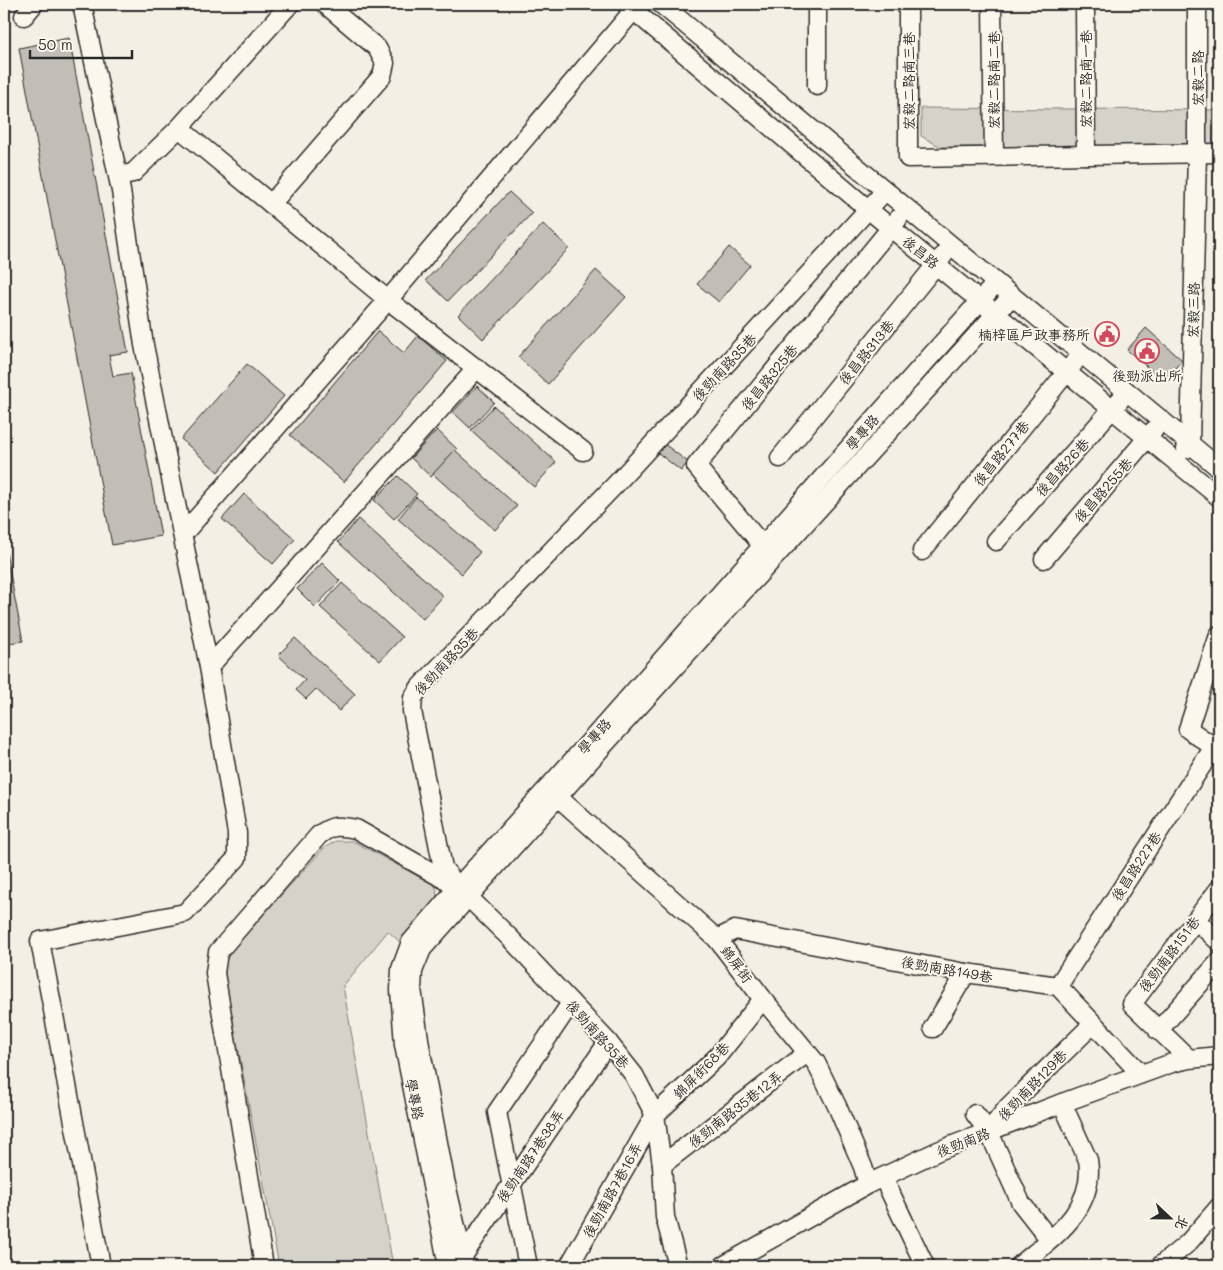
<svg xmlns="http://www.w3.org/2000/svg" width="1223" height="1270" font-family="Mali,'LXGW WenKai TC',sans-serif">
<rect width="100%" height="100%" fill="#f3efe4"/>
<filter id="ink" filterUnits="userSpaceOnUse"><feTurbulence type="fractalNoise" baseFrequency=".02" numOctaves="2"/><feDisplacementMap in="SourceGraphic" scale="10" xChannelSelector="R" yChannelSelector="G"/><feConvolveMatrix kernelMatrix="1 2 1 2 8 2 1 2 1" color-interpolation-filters="sRGB"/></filter>
<g filter="url(#ink)">
<g fill="#d5d2c9" stroke="#807e7a">
<path d="M921,108L1219,110V146L941,147L921,136Z"/>
<path d="M336,841H353L436,886L437,899L402,944L388,931L343,986L393,1266H279L225,978V962L235,946L324,848Z"/>
</g>
<g fill="#c0beb6" stroke="#2b2b2b">
<path d="M69,38L128,352L109,355L113,376L131,373L161,536L112,545L19,48Z"/>
<path d="M509,192L532,213L448,301L426,280Z"/>
<path d="M543,224L569,248L483,339L458,315Z"/>
<path d="M729,247L750,265L719,302L697,284Z"/>
<path d="M596,270L626,297L548,384L518,357Z"/>
<path d="M1146,328L1182,360L1164,381L1127,350Z"/>
<path d="M378,331L404,353L418,336L447,361L344,482L290,435Z"/>
<path d="M247,364L284,396L218,472L181,439Z"/>
<path d="M477,386L494,402L470,428L453,412Z"/>
<path d="M494,406L556,462L534,487L471,430Z"/>
<path d="M437,430L457,449L431,477L411,458Z"/>
<path d="M659,440L688,462L681,471L653,449Z"/>
<path d="M455,450L517,506L495,530L433,474Z"/>
<path d="M398,476L417,494L394,519L374,500Z"/>
<path d="M244,494L295,539L273,564L222,519Z"/>
<path d="M416,497L480,552L462,574L398,519Z"/>
<path d="M358,519L443,596L423,619L338,542Z"/>
<path d="M4,542L23,641L4,644Z"/>
<path d="M322,563L340,581L315,607L297,589Z"/>
<path d="M342,583L402,637L380,661L320,607Z"/>
<path d="M295,638L355,694L339,711L316,689L306,699L296,690L305,680L278,655Z"/>
</g>
<g fill="none" stroke-linecap="round" stroke-linejoin="round">
<defs>
<g id="minor">
<path d="M82,4L121,191L144,345L209,667L237,833V858L185,913L40,941L101,1266"/>
<path d="M290,4L179,128L388,300L583,451"/>
<path d="M626,4L869,210L1219,497"/>
<path d="M661,4L1219,468"/>
<path d="M817,4V86"/>
<path d="M908,4V158L1219,153"/>
<path d="M992,4L994,156"/>
<path d="M1085,4L1086,155"/>
<path d="M24,16L34,4"/>
<path d="M118,176L133,173L179,128"/>
<path d="M271,204L382,76L385,63L377,48L325,4"/>
<path d="M1186,449L1190,444L1197,153V4"/>
<path d="M780,458L943,256"/>
<path d="M183,534L388,300L639,4"/>
<path d="M996,541L1120,400"/>
<path d="M762,545L696,466L898,219"/>
<path d="M922,551L1074,363"/>
<path d="M1044,559L1154,430"/>
<path d="M209,667L477,368"/>
<path d="M1214,747L1188,729L1219,635"/>
<path d="M550,790L717,939L763,999L816,1063L837,1106L863,1167L868,1184"/>
<path d="M1196,920L1219,942"/>
<path d="M717,939L735,930L966,973L1058,986L1141,1074"/>
<path d="M1058,986L1214,747H1219"/>
<path d="M933,1028L966,973"/>
<path d="M1158,1031L1219,962"/>
<path d="M1189,1059L1132,1004L1219,889"/>
<path d="M975,1114L989,1132L1021,1203L1050,1240"/>
<path d="M989,1131L1008,1107L1093,1024"/>
<path d="M662,1165L807,1053"/>
<path d="M883,1177L925,1266"/>
<path d="M457,1257L463,1256L608,1042"/>
<path d="M264,1266L215,973L218,952L319,835C334,824 339,826 356,829L451,883"/>
<path d="M448,1266L404,1045L400,990L401,969L411,942L458,887L592,739L886,406L996,283"/>
<path d="M465,1266L445,1180L420,1046L412,989L413,971L422,949L603,746L1011,297"/>
<path d="M528,1266L497,1112L571,1003"/>
<path d="M569,1266L655,1115L717,1057L763,999"/>
<path d="M678,1266L665,1217L662,1165L655,1115L634,1075L608,1042L510,938L458,887L443,868L412,711L413,698L420,687L615,485L885,191"/>
<path d="M723,1266L868,1184L938,1151L1062,1103L1172,1063L1189,1059L1219,1056"/>
<path d="M1019,1266C1052,1238 1096,1210 1088,1160L1062,1103"/>
<path d="M1160,1266L1188,1243L1219,1207"/>
</g>
</defs>
<use href="#minor" stroke="#2b2b2b" stroke-width="21"/>
<use href="#minor" stroke="#fbf7ec" stroke-width="18"/>
</g>
</g>
<defs>
<symbol id="civic-ring" viewBox="-11 -11 22 22"><circle r="9.5" fill="#fbf7ec" stroke="#d1495b" stroke-width="1.5"/><path d="M-.6-6.5H3V-4.5H.6V-3L4-1V1h2V6H-6V1h2V-1L-.6-3ZM-1.2 2.5V6h2.4V2.5Z" fill="#d1495b"/></symbol>
</defs>
<g fill-rule="evenodd">
<use href="#civic-ring" x="1093" y="320" width="28" height="28"/>
<use href="#civic-ring" x="1133" y="337" width="28" height="28"/>
</g>
<g text-anchor="middle" dominant-baseline="central" stroke-width="4" stroke-linejoin="round" paint-order="stroke">
<g font-size="14" fill="#2b2b2b" stroke="#fbf7ec">
<text transform="translate(1197 78) rotate(-90)">宏毅二路</text>
<text transform="translate(1085 79) rotate(-90)">宏毅二路南一巷</text>
<text transform="translate(993 80) rotate(-90)">宏毅二路南二巷</text>
<text transform="translate(908 81) rotate(-90)">宏毅二路南三巷</text>
<text transform="translate(921 252) rotate(39)">後昌路</text>
<text transform="translate(1193 310) rotate(-89)">宏毅三路</text>
<text transform="translate(866 352) rotate(-51)">後昌路313巷</text>
<text transform="translate(724 367) rotate(-47)">後勁南路35巷</text>
<text transform="translate(769 377) rotate(-51)">後昌路325巷</text>
<text transform="translate(862 432) rotate(-49)">學專路</text>
<text transform="translate(1001 453) rotate(-51)">後昌路277巷</text>
<text transform="translate(1062 467) rotate(-48)">後昌路26巷</text>
<text transform="translate(1103 490) rotate(-49)">後昌路255巷</text>
<text transform="translate(446 661) rotate(-47)">後勁南路35巷</text>
<text transform="translate(594 736) rotate(-48)">學專路</text>
<text transform="translate(1136 866) rotate(-57)">後昌路227巷</text>
<text transform="translate(1169 954) rotate(-53)">後勁南路151巷</text>
<text transform="translate(737 964) rotate(53)">錦屏街</text>
<text transform="translate(947 969) rotate(10)">後勁南路149巷</text>
<text transform="translate(598 1034) rotate(48)">後勁南路35巷</text>
<text transform="translate(701 1070) rotate(-45)">錦屏街68巷</text>
<text transform="translate(1032 1085) rotate(-46)">後勁南路129巷</text>
<text transform="translate(415 1099) rotate(79)">學專路</text>
<text transform="translate(735 1109) rotate(-38)">後勁南路35巷12弄</text>
<text transform="translate(963 1142) rotate(-21)">後勁南路</text>
<text transform="translate(530 1156) rotate(-56)">後勁南路7巷38弄</text>
<text transform="translate(612 1190) rotate(-61)">後勁南路7巷16弄</text>
</g>
<g font-size="14" fill="#2b2b2b" stroke="#fbf7ec" text-anchor="end">
<text x="1090" y="334">楠梓區戶政事務所</text>
<text x="1147" y="375" text-anchor="middle">後勁派出所</text>
</g>
</g>
<rect width="1223" height="1270" fill="none" stroke="#fbf7ec" stroke-width="20"/>
<rect x="10" y="10" width="1203" height="1250" fill="none" stroke="#2b2b2b" stroke-width="2" filter="url(#ink)"/>
<g transform="translate(1170 1218) rotate(112)" stroke="#fbf7ec" stroke-width="4" paint-order="stroke">
<path d="M0-4L9 19L0 12L-9 19Z" fill="#2b2b2b"/>
<text y="-8" font-size="14" font-weight="bold" text-anchor="middle" fill="#2b2b2b">北</text>
</g>
<path d="M30 50v8h102v-8" fill="none" stroke="#2b2b2b" stroke-width="2.5"/>
<text x="38" y="50" font-size="15" fill="#2b2b2b" stroke="#fbf7ec" stroke-width="4" paint-order="stroke">50 m</text>
</svg>
